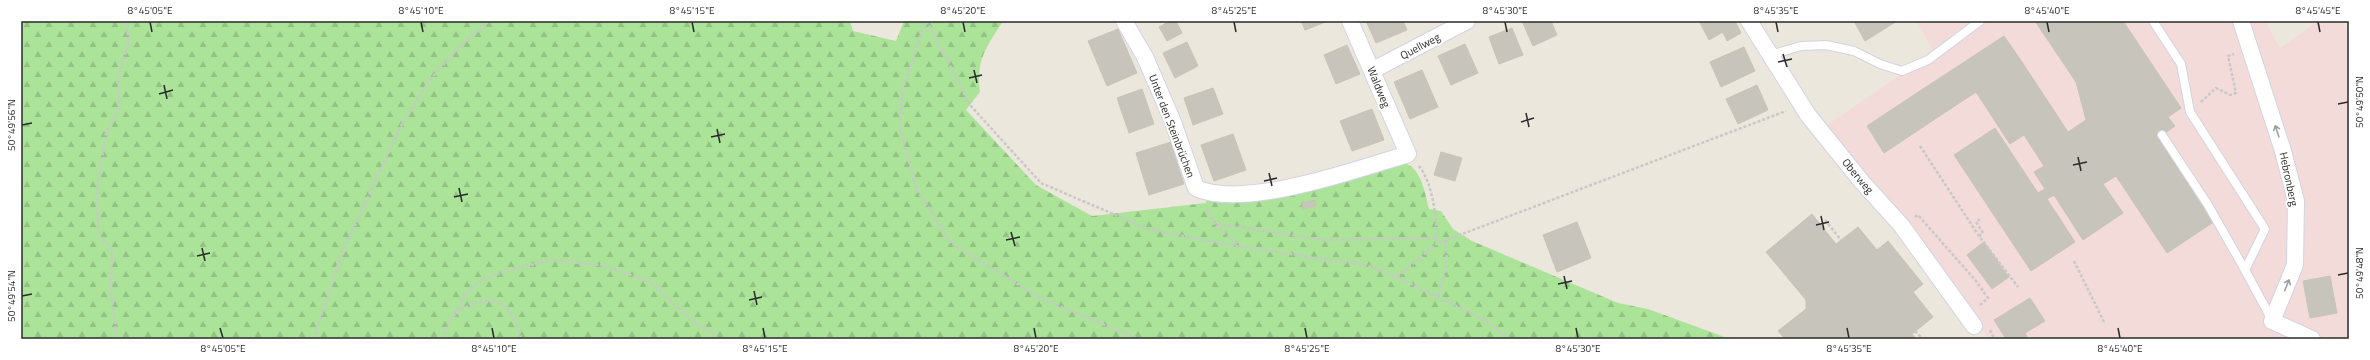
<svg xmlns="http://www.w3.org/2000/svg" width="2370" height="360" font-family="'Titillium Web',sans-serif">
<defs>
<pattern id="forest-firs" width="22" height="20" patternUnits="userSpaceOnUse"><rect width="22" height="20" fill="#abe399"/><path d="M5 1l3.5 6h-7zM16 11l3.5 6h-7z" fill="#93c384"/></pattern>
</defs>
<rect width="100%" height="100%" fill="#ece7dc"/>
<path fill="#f3dbda" d="M1916,21H2265L2280,48L2318,21H2342L2349,34V339H1988L1962,293L1824,127L1934,52Z"/>
<path fill="url(#forest-firs)" d="M21,21H850L853,31L896,41L904,21H1003C986,48 976,59 980,92L966,110L1036,185L1092,216L1206,203L1207,196L1400,162C1421,164 1425,193 1429,209L1441,211L1453,229L1472,241L1618,303L1648,309L1730,339H21Z"/>
<g fill="#c7c5bb" stroke="#c8c3b6">
<path d="M1170,21H1176L1182,33L1167,41L1159,27Z"/>
<path d="M1301,21H1328L1305,30Z"/>
<path d="M1366,21H1403L1407,30L1376,43Z"/>
<path d="M1522,21H1551L1557,35L1533,46Z"/>
<path d="M1699,21H1735L1741,33L1727,41L1723,32L1709,40Z"/>
<path d="M1854,21H1897L1865,41Z"/>
<path d="M2035,21H2123L2181,108L2168,117L2175,126L2159,137L2215,221L2167,253L2116,176L2103,184L2123,213L2083,240L2054,195L2047,199L2075,242L2031,271L1954,155L1995,128L2038,193L2045,189L2034,172L2044,166L2024,135L2010,144L1976,92L2022,62L2068,132L2086,120L2076,82Z"/>
<path d="M1512,28L1523,55L1499,64L1489,37Z"/>
<path d="M1118,29L1137,73L1107,86L1088,41Z"/>
<path d="M2004,36L2022,62L1944,113L1926,87Z"/>
<path d="M1187,42L1198,66L1175,78L1163,53Z"/>
<path d="M1465,44L1478,73L1451,85L1438,56Z"/>
<path d="M1347,45L1360,74L1336,84L1324,55Z"/>
<path d="M1744,47L1755,71L1721,87L1710,62Z"/>
<path d="M1422,70L1438,107L1410,119L1394,82Z"/>
<path d="M1757,85L1768,110L1738,124L1726,99Z"/>
<path d="M1926,87L1944,113L1884,153L1867,126Z"/>
<path d="M1213,88L1223,114L1193,125L1184,98Z"/>
<path d="M1142,89L1154,124L1129,133L1117,98Z"/>
<path d="M1372,109L1384,140L1352,151L1340,121Z"/>
<path d="M1233,134L1246,170L1214,181L1201,145Z"/>
<path d="M1171,142L1177,163L1142,173L1136,153Z"/>
<path d="M1441,152L1462,158L1455,181L1434,175Z"/>
<path d="M1177,163L1184,184L1149,195L1142,173Z"/>
<path d="M1315,200L1316,206L1303,209L1302,203Z"/>
<path d="M1812,214L1836,244L1858,227L1877,250L1888,241L1923,284L1913,292L1933,317L1912,334L1916,339H1785L1778,331L1806,309V300L1766,252Z"/>
<path d="M1577,222L1591,258L1557,272L1543,235Z"/>
<path d="M1984,242L2009,277L1992,289L1967,255Z"/>
<path d="M2330,276L2337,313L2310,318L2303,281Z"/>
<path d="M2030,298L2045,321L2025,333L2028,339H2006L1994,320Z"/>
</g>
<g fill="none" stroke-linecap="round" stroke-linejoin="round">
<defs>
<g id="lane">
<path d="M2153,21L2181,64L2190,112L2265,229L2245,270L2272,320"/>
<path d="M1770,55L1801,46L1826,45L1854,51L1880,64L1902,71L1928,60L1980,21"/>
<path d="M2162,135L2208,205L2245,270"/>
</g>
<g id="street">
<path d="M1124,21L1145,57L1173,122L1196,188C1243,210 1359,169 1408,154L1350,21"/>
<path d="M1749,21L1808,115L1862,182L1901,225L1974,326"/>
<path d="M2241,21L2283,151L2296,201L2295,265L2272,321L2312,339"/>
<path d="M1373,70L1467,21"/>
</g>
</defs>
<use href="#lane" stroke="#d2d3e3" stroke-width="10"/>
<use href="#street" stroke="#d2d3e3" stroke-width="18"/>
<g stroke="#c8c8c8" stroke-width="2.5" stroke-dasharray="3 2" stroke-linecap="butt">
<path d="M925,21L902,92L900,130L917,190L951,243L1042,299L1139,339"/>
<path d="M927,21L970,105L1041,183L1148,229L1224,244L1370,266L1397,277L1483,319L1509,339"/>
<path d="M2201,102L2216,88L2230,95L2236,93L2228,56L2234,54"/>
<path d="M1920,146L1979,236L2018,287"/>
<path d="M1419,166C1433,183 1438,223 1436,244"/>
<path d="M1207,208L1213,223L1240,246"/>
<path d="M1915,217L1918,215L1976,281L1988,298L1980,305"/>
<path d="M1825,220L1841,240"/>
<path d="M1213,223L1324,240L1437,238"/>
<path d="M1979,236L1983,233L1976,222L1980,219"/>
<path d="M2074,261L2105,324"/>
<path d="M1397,277L1436,244L1786,111"/>
<path d="M1438,297C1444,276 1450,262 1445,241"/>
<path d="M456,314L465,295L479,282L502,272L551,260L601,265L651,282L683,313L696,324L711,332L716,339"/>
<path d="M1990,330L1993,336L1990,339"/>
<path d="M1915,331L1923,339"/>
<path d="M114,339L116,330L111,292L112,250L99,236L96,196L106,133L119,109V74L128,45L127,21"/>
<path d="M314,339L341,255L402,124L429,81L458,48L489,21"/>
<path d="M443,339C445,333 447,324 451,319C462,305 491,293 507,308C513,315 520,330 521,339"/>
</g>
<use href="#lane" stroke="#fff" stroke-width="8"/>
<use href="#street" stroke="#fff" stroke-width="16"/>
</g>
<defs><path id="oneway-shaft" d="M-6 0H5M1.5-3L5.5 0L1.5 3" fill="none" stroke-width="1.6" stroke-linecap="round" stroke-linejoin="round"/></defs>
<g stroke="#9f9f9f">
<use href="#oneway-shaft" transform="translate(2277 131) rotate(-108)"/>
<use href="#oneway-shaft" transform="translate(2287 285) rotate(-68)"/>
</g>
<path fill="none" stroke="#2a2a2a" stroke-width="1.5" d="M150,22L152,32M421,22L423,32M692,22L694,32M963,22L965,32M1234,22L1236,32M1505,22L1507,32M1776,22L1778,32M2047,22L2049,32M2318,22L2320,32M1783,54L1787,67M1778,62L1792,59M974,70L977,83M969,78L982,75M164,85L167,99M159,94L173,90M2338,104L2348,102M1526,113L1529,127M1521,122L1534,118M22,125L32,123M717,129L720,143M711,137L725,134M2078,157L2081,171M2073,165L2087,162M1269,173L1272,186M1264,181L1277,178M459,188L462,202M454,197L468,194M1821,216L1824,230M1816,225L1829,222M1011,232L1015,246M1006,240L1020,237M202,248L205,261M197,256L210,253M2338,275L2348,273M1564,276L1567,289M1558,284L1572,281M754,291L757,305M22,296L32,294M749,300L762,297M220,328L223,338M492,328L494,338M763,328L765,338M1034,328L1036,338M1305,328L1307,338M1576,328L1578,338M1847,328L1849,338M2118,328L2120,338"/>
<g text-anchor="middle" dominant-baseline="central" stroke-width="4" stroke-linejoin="round" paint-order="stroke">
<g font-size="11" fill="#2a2a2a" stroke="#fff">
<text transform="translate(1420 46) rotate(-28)">Quellweg</text>
<text transform="translate(1379 87) rotate(68)">Waldweg</text>
<text transform="translate(1172 126) rotate(69)">Unter den Steinbrüchen</text>
<text transform="translate(1858 176) rotate(50)">Oberweg</text>
<text transform="translate(2289 179) rotate(78)">Hebronberg</text>
</g>
</g>
<rect width="2370" height="360" fill="none" stroke="#ffffff" stroke-width="44"/>
<rect x="22" y="22" width="2326" height="316" fill="none" stroke="#2a2a2a" stroke-width="1.5"/>
<g font-size="10" text-anchor="middle" fill="#2a2a2a">
<text x="150" y="14">8°45'05"E</text>
<text x="421" y="14">8°45'10"E</text>
<text x="692" y="14">8°45'15"E</text>
<text x="963" y="14">8°45'20"E</text>
<text x="1234" y="14">8°45'25"E</text>
<text x="1505" y="14">8°45'30"E</text>
<text x="1776" y="14">8°45'35"E</text>
<text x="2047" y="14">8°45'40"E</text>
<text x="2318" y="14">8°45'45"E</text>
<text transform="translate(2359 102) rotate(-90)" y="4">50°49'50"N</text>
<text transform="translate(11 125) rotate(-90)" y="4">50°49'56"N</text>
<text transform="translate(2359 273) rotate(-90)" y="4">50°49'48"N</text>
<text transform="translate(11 296) rotate(-90)" y="4">50°49'54"N</text>
<text x="223" y="352">8°45'05"E</text>
<text x="494" y="352">8°45'10"E</text>
<text x="765" y="352">8°45'15"E</text>
<text x="1036" y="352">8°45'20"E</text>
<text x="1307" y="352">8°45'25"E</text>
<text x="1578" y="352">8°45'30"E</text>
<text x="1849" y="352">8°45'35"E</text>
<text x="2120" y="352">8°45'40"E</text>
</g>
</svg>
